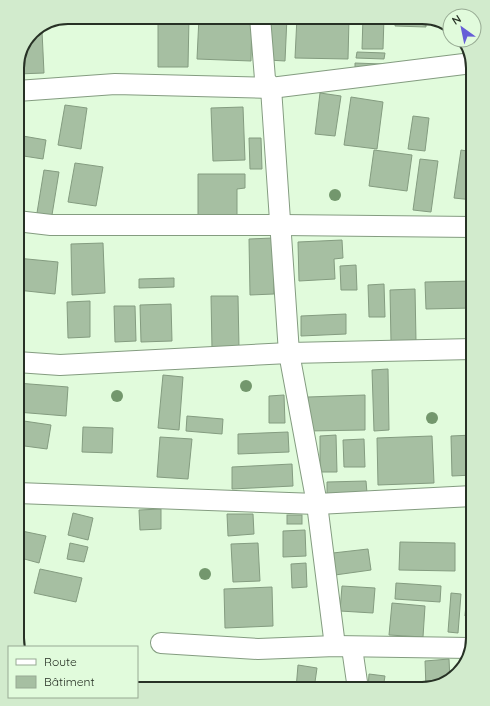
<svg xmlns="http://www.w3.org/2000/svg" width="490" height="706" font-family="Quicksand,sans-serif">
<rect width="100%" height="100%" fill="#e1fbdc"/>
<g fill="#a6bfa2" stroke="#849c80">
<path d="M158,17H189L188,67H158Z"/>
<path d="M199,17H252L251,61L197,59Z"/>
<path d="M270,17H287L285,61L268,60Z"/>
<path d="M297,17L349,18L348,59L295,58Z"/>
<path d="M363,17H384L383,49H362Z"/>
<path d="M396,17H426V27L395,26Z"/>
<path d="M34,31H42L44,73L17,74V65Z"/>
<path d="M357,52L385,53L384,59L356,58Z"/>
<path d="M355,63L382,64V71L355,70Z"/>
<path d="M320,93L341,96L335,136L315,134Z"/>
<path d="M351,97L383,102L377,149L344,145Z"/>
<path d="M65,105L87,108L81,149L58,145Z"/>
<path d="M243,107L245,160L213,161L211,108Z"/>
<path d="M413,116L429,118L425,151L408,149Z"/>
<path d="M17,135L46,140L43,159L17,155Z"/>
<path d="M249,138H261L262,169H250Z"/>
<path d="M374,150L412,155L407,191L369,186Z"/>
<path d="M461,150L473,152V200L454,198Z"/>
<path d="M420,159L438,161L431,212L413,210Z"/>
<path d="M75,163L103,167L96,206L68,202Z"/>
<path d="M44,170L59,172L51,221L36,219Z"/>
<path d="M198,174H245V188L237,189V221H198Z"/>
<path d="M273,238L274,294L250,295L249,239Z"/>
<path d="M342,240L343,258L334,259L335,279L299,281L298,242Z"/>
<path d="M103,243L105,293L72,295L71,244Z"/>
<path d="M17,258L58,262L55,294L17,290Z"/>
<path d="M356,265L357,290H341L340,266Z"/>
<path d="M174,278V287L139,288V279Z"/>
<path d="M473,281V308L426,309L425,282Z"/>
<path d="M384,284L385,317H369L368,285Z"/>
<path d="M415,289L416,341L391,342L390,290Z"/>
<path d="M211,296H238L239,348L212,349Z"/>
<path d="M90,301V337L68,338L67,302Z"/>
<path d="M171,304L172,341L141,342L140,305Z"/>
<path d="M114,306H135L136,341L115,342Z"/>
<path d="M346,314V334L301,336V316Z"/>
<path d="M388,369L389,430L374,431L372,370Z"/>
<path d="M470,373H473V393Z"/>
<path d="M163,375L183,377L179,430L158,428Z"/>
<path d="M17,383L68,387L66,416L17,412Z"/>
<path d="M284,395L285,423H269V396Z"/>
<path d="M365,395V430L308,431V397Z"/>
<path d="M187,416L223,419L222,434L186,431Z"/>
<path d="M17,420L51,425L47,449L17,445Z"/>
<path d="M83,427L113,428L112,453L82,452Z"/>
<path d="M288,432L289,452L238,454V434Z"/>
<path d="M336,435L337,472H320V436Z"/>
<path d="M473,435V475L452,476L451,436Z"/>
<path d="M432,436L434,483L378,485L377,438Z"/>
<path d="M160,437L192,439L188,479L157,477Z"/>
<path d="M364,439L365,467H344L343,440Z"/>
<path d="M292,464L293,486L232,489V467Z"/>
<path d="M366,481L367,493L327,494V482Z"/>
<path d="M161,509V529L140,530L139,510Z"/>
<path d="M73,513L93,518L88,540L68,535Z"/>
<path d="M227,514H253L254,534L228,536Z"/>
<rect x="287" y="515" width="15" height="9"/>
<path d="M469,516H473V565H467Z"/>
<path d="M17,530L46,536L39,563L17,557Z"/>
<path d="M305,530L306,556L283,557V531Z"/>
<path d="M400,542L455,543V571L399,570Z"/>
<path d="M70,543L88,547L84,562L67,559Z"/>
<path d="M258,543L260,581L233,582L231,544Z"/>
<path d="M368,549L371,570L335,575L333,553Z"/>
<path d="M306,563L307,587L292,588L291,564Z"/>
<path d="M40,569L82,578L76,602L34,593Z"/>
<path d="M468,579L473,580V616H465Z"/>
<path d="M396,583L441,586L440,602L395,599Z"/>
<path d="M342,586L375,588L373,613L340,611Z"/>
<path d="M272,587L273,626L225,628L224,589Z"/>
<path d="M451,593L461,594L458,633L448,632Z"/>
<path d="M392,603L425,606L423,637L389,635Z"/>
<path d="M449,659L450,680L447,682L426,688L425,661Z"/>
<path d="M298,665L317,668L314,689H296Z"/>
<path d="M369,674L385,676L383,689H368Z"/>
</g>
<g fill="none" stroke-linecap="round" stroke-linejoin="round">
<defs>
<g id="street">
<path d="M260,17L265,79L271,88L289,353L317,504L335,646"/>
<path d="M17,91L115,84L271,88L472,63"/>
<path d="M17,221L51,225H282L473,227"/>
<path d="M17,362L60,365L289,353L473,349"/>
<path d="M17,493L317,504L473,496"/>
<path d="M161,643L258,649L335,646L470,648"/>
<path d="M352,648L358,689"/>
</g>
</defs>
<use href="#street" stroke="#849c80" stroke-width="22"/>
<use href="#street" stroke="#fff" stroke-width="20"/>
</g>
<g fill="#73976d">
<circle cx="335" cy="195" r="6"/>
<circle cx="246" cy="386" r="6"/>
<circle cx="117" cy="396" r="6"/>
<circle cx="432" cy="418" r="6"/>
<circle cx="205" cy="574" r="6"/>
</g>
<path d="M0 0H490V706H0ZM68 24H422A44 44 0 0 1 466 68V638A44 44 0 0 1 422 682H68A44 44 0 0 1 24 638V68A44 44 0 0 1 68 24Z" fill="#d2ebcd" fill-rule="evenodd"/>
<path fill="none" stroke="#273125" stroke-width="2" d="M68 24H422A44 44 0 0 1 466 68V638A44 44 0 0 1 422 682H68A44 44 0 0 1 24 638V68A44 44 0 0 1 68 24Z"/>
<rect x="8" y="646" width="130" height="52" fill="#e1fbdc" stroke="#97aa93"/>
<rect x="16" y="659" width="20" height="6" fill="#ffffff" stroke="#97aa93"/>
<text x="44" y="666" font-size="12" fill="#273125">Route</text>
<rect x="16" y="676" width="20" height="12" fill="#a6bfa2" stroke="#97aa93"/>
<text x="44" y="686" font-size="12" fill="#273125">Bâtiment</text>
<g transform="translate(462 28) rotate(327)"><circle r="19" fill="#e1fbdc" stroke="#97aa93"/>
<path d="M0-3L7 15L0 10L-7 15Z" fill="#665ed7"/>
<text y="-6" font-size="11" font-weight="bold" text-anchor="middle" fill="#273125">N</text>
</g>
</svg>
